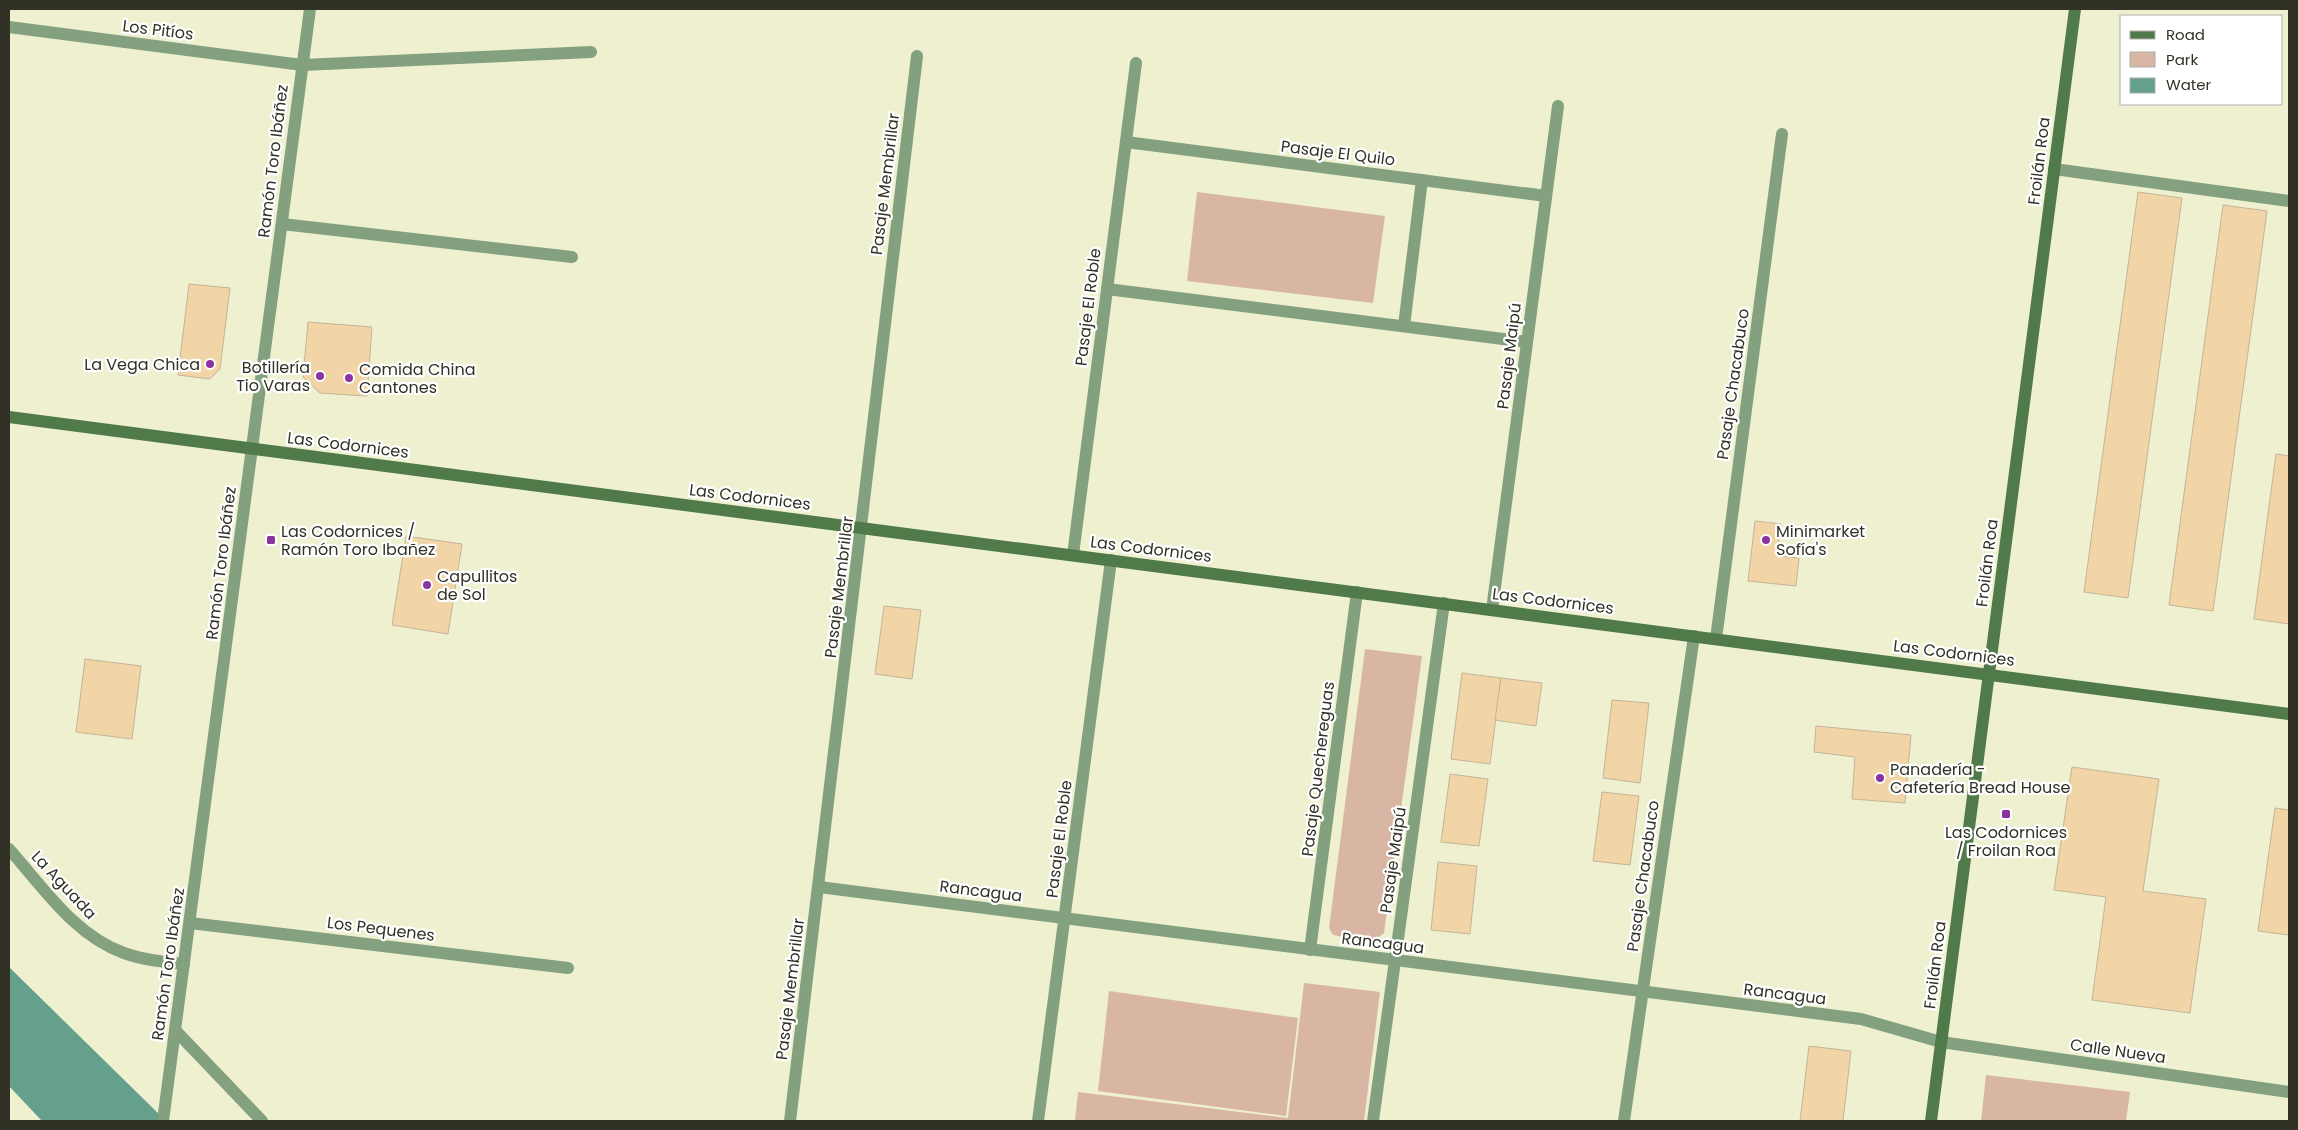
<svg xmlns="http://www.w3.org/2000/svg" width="2298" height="1130" font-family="Poppins,sans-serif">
<rect width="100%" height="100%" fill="#eef0d0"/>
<g fill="#d8b6a3">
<path d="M1197,192L1385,216L1373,303L1187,281Z"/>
<path d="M1365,649L1422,656L1384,933L1372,942L1333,935L1329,928Z"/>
<path d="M1304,983L1380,992L1364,1121H1075L1078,1092L1288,1118Z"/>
<path d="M1109,991L1298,1018L1286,1116L1098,1091Z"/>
<path d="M1986,1075L2130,1092L2126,1121H1981Z"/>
</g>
<path fill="#64a08c" d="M9,967L166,1121H42L9,1086Z"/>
<g fill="#f1d5a6" stroke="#c4b498">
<path d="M2138,192L2182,198L2128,598L2084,592Z"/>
<path d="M2223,205L2267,211L2213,611L2169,605Z"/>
<path d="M189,284L230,288L220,369L210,379L178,375Z"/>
<path d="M308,322L372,327L367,396L320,393L303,377Z"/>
<path d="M2276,454L2289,456V624L2254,619Z"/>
<path d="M1755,521L1781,524L1777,556L1799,558L1796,586L1748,581Z"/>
<path d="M406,536L462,544L448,634L392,625Z"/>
<path d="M884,606L921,610L912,679L875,674Z"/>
<path d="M85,659L141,666L132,739L76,732Z"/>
<path d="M1462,673L1501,678L1490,764L1451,759Z"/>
<path d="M1501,678L1542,683L1536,726L1495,720Z"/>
<path d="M1612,700L1649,703L1640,783L1603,778Z"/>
<path d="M1816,726L1911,735L1905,803L1852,799L1855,757L1814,752Z"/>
<path d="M2072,767L2159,779L2143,891L2206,899L2190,1013L2092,1000L2106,897L2054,890Z"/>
<path d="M1450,774L1488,779L1479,846L1441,842Z"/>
<path d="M1602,792L1639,796L1630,865L1593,861Z"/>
<path d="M2275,808L2289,810V935L2258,931Z"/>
<path d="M1438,862L1477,866L1470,934L1431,930Z"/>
<path d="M1809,1046L1851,1051L1843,1121H1800Z"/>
</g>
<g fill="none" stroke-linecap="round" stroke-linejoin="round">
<g stroke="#83a07f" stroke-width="12">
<path d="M302,65L591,52"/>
<path d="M2054,169L2289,201"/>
<path d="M282,224L572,257"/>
<path d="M1404,326L1422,180"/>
</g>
<g stroke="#83a07f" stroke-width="12">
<path d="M9,27L302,65"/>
<path d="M1126,142L1546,196"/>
<path d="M1107,289L1527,342"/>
<path d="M1073,555L1136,63"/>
<path d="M1492,610L1558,106"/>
<path d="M1716,639L1782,134"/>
<path d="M9,849C43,887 75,936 124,953C143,960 164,962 184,964"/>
<path d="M819,887L1861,1019L1941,1042L2289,1092"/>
<path d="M190,923L568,968"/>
<path d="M1310,950L1357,592"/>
<path d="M175,1030L262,1121"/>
<path d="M163,1121L310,9"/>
<path d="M790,1121L917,56"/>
<path d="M1038,1121L1111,560"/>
<path d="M1373,1121L1444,603"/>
<path d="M1624,1121L1694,636"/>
</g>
<g stroke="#507a49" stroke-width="12">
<path d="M9,417L2289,714"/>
<path d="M1931,1121L2075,9"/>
</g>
</g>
<g fill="#8b33a0" stroke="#fff" stroke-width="2">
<circle cx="210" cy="364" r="5"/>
<circle cx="320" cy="376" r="5"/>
<circle cx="349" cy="378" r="5"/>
<rect x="266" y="535" width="10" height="10" rx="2.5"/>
<circle cx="1766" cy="540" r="5"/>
<circle cx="427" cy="585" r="5"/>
<circle cx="1880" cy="778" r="5"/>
<rect x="2001" y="809" width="10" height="10" rx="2.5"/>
</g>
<g text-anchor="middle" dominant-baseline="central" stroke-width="4.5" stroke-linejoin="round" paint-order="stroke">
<g font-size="16" fill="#313225" stroke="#fff">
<text transform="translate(158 30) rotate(7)">Los Pitíos</text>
<text transform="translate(1338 153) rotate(7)">Pasaje El Quilo</text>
<text transform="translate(273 161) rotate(-83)">Ramón Toro Ibáñez</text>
<text transform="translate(2039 161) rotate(-83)">Froilán Roa</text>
<text transform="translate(885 184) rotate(-83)">Pasaje Membrillar</text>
<text transform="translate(1088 307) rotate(-83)">Pasaje El Roble</text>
<text transform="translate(1509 356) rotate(-83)">Pasaje Maipú</text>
<text transform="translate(1733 384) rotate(-82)">Pasaje Chacabuco</text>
<text transform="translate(348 445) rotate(7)">Las Codornices</text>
<text transform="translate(750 497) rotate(7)">Las Codornices</text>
<text transform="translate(1151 549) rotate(7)">Las Codornices</text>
<text transform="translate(221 563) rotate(-83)">Ramón Toro Ibáñez</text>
<text transform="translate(1987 563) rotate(-83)">Froilán Roa</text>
<text transform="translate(839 587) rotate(-83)">Pasaje Membrillar</text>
<text transform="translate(1553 601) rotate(7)">Las Codornices</text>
<text transform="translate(1954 653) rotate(7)">Las Codornices</text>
<text transform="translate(1318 769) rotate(-83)">Pasaje Quechereguas</text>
<text transform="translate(1059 839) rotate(-83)">Pasaje El Roble</text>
<text transform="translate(1393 860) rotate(-82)">Pasaje Maipú</text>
<text transform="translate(1643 876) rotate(-82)">Pasaje Chacabuco</text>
<text transform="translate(64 885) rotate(47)">La Aguada</text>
<text transform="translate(981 891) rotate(7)">Rancagua</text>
<text transform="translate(381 929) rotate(7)">Los Pequenes</text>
<text transform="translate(1383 943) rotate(7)">Rancagua</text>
<text transform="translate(168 964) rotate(-82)">Ramón Toro Ibáñez</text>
<text transform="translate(1935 965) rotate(-83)">Froilán Roa</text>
<text transform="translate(790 989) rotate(-83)">Pasaje Membrillar</text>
<text transform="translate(1785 994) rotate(7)">Rancagua</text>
<text transform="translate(2118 1051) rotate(8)">Calle Nueva</text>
</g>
<g font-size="16" fill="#313225" stroke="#fff" text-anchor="start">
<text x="200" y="364" text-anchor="end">La Vega Chica</text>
<text x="310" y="367" text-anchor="end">Botillería<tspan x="310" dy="18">Tio Varas</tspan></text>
<text x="359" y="369">Comida China<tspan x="359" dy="18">Cantones</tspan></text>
<text x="281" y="531">Las Codornices /<tspan x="281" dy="18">Ramón Toro Ibañez</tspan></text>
<text x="1776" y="531">Minimarket<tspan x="1776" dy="18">Sofía's</tspan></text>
<text x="437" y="576">Capullitos<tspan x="437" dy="18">de Sol</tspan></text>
<text x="1890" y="769">Panadería -<tspan x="1890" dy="18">Cafetería Bread House</tspan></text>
<text x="2006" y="832" text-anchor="middle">Las Codornices<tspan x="2006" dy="18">/ Froilan Roa</tspan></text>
</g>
</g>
<rect width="2298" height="1130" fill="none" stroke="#313225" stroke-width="20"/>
<rect x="2120" y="15" width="162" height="90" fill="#ffffff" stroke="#adada8"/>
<rect x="2130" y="31" width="25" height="8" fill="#507a49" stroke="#adada8"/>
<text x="2166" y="40" font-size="15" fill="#313225">Road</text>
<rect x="2130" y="52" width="25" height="15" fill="#d8b6a3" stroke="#adada8"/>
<text x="2166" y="65" font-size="15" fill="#313225">Park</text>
<rect x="2130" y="78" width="25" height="15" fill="#64a08c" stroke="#adada8"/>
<text x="2166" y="90" font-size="15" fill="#313225">Water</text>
</svg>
